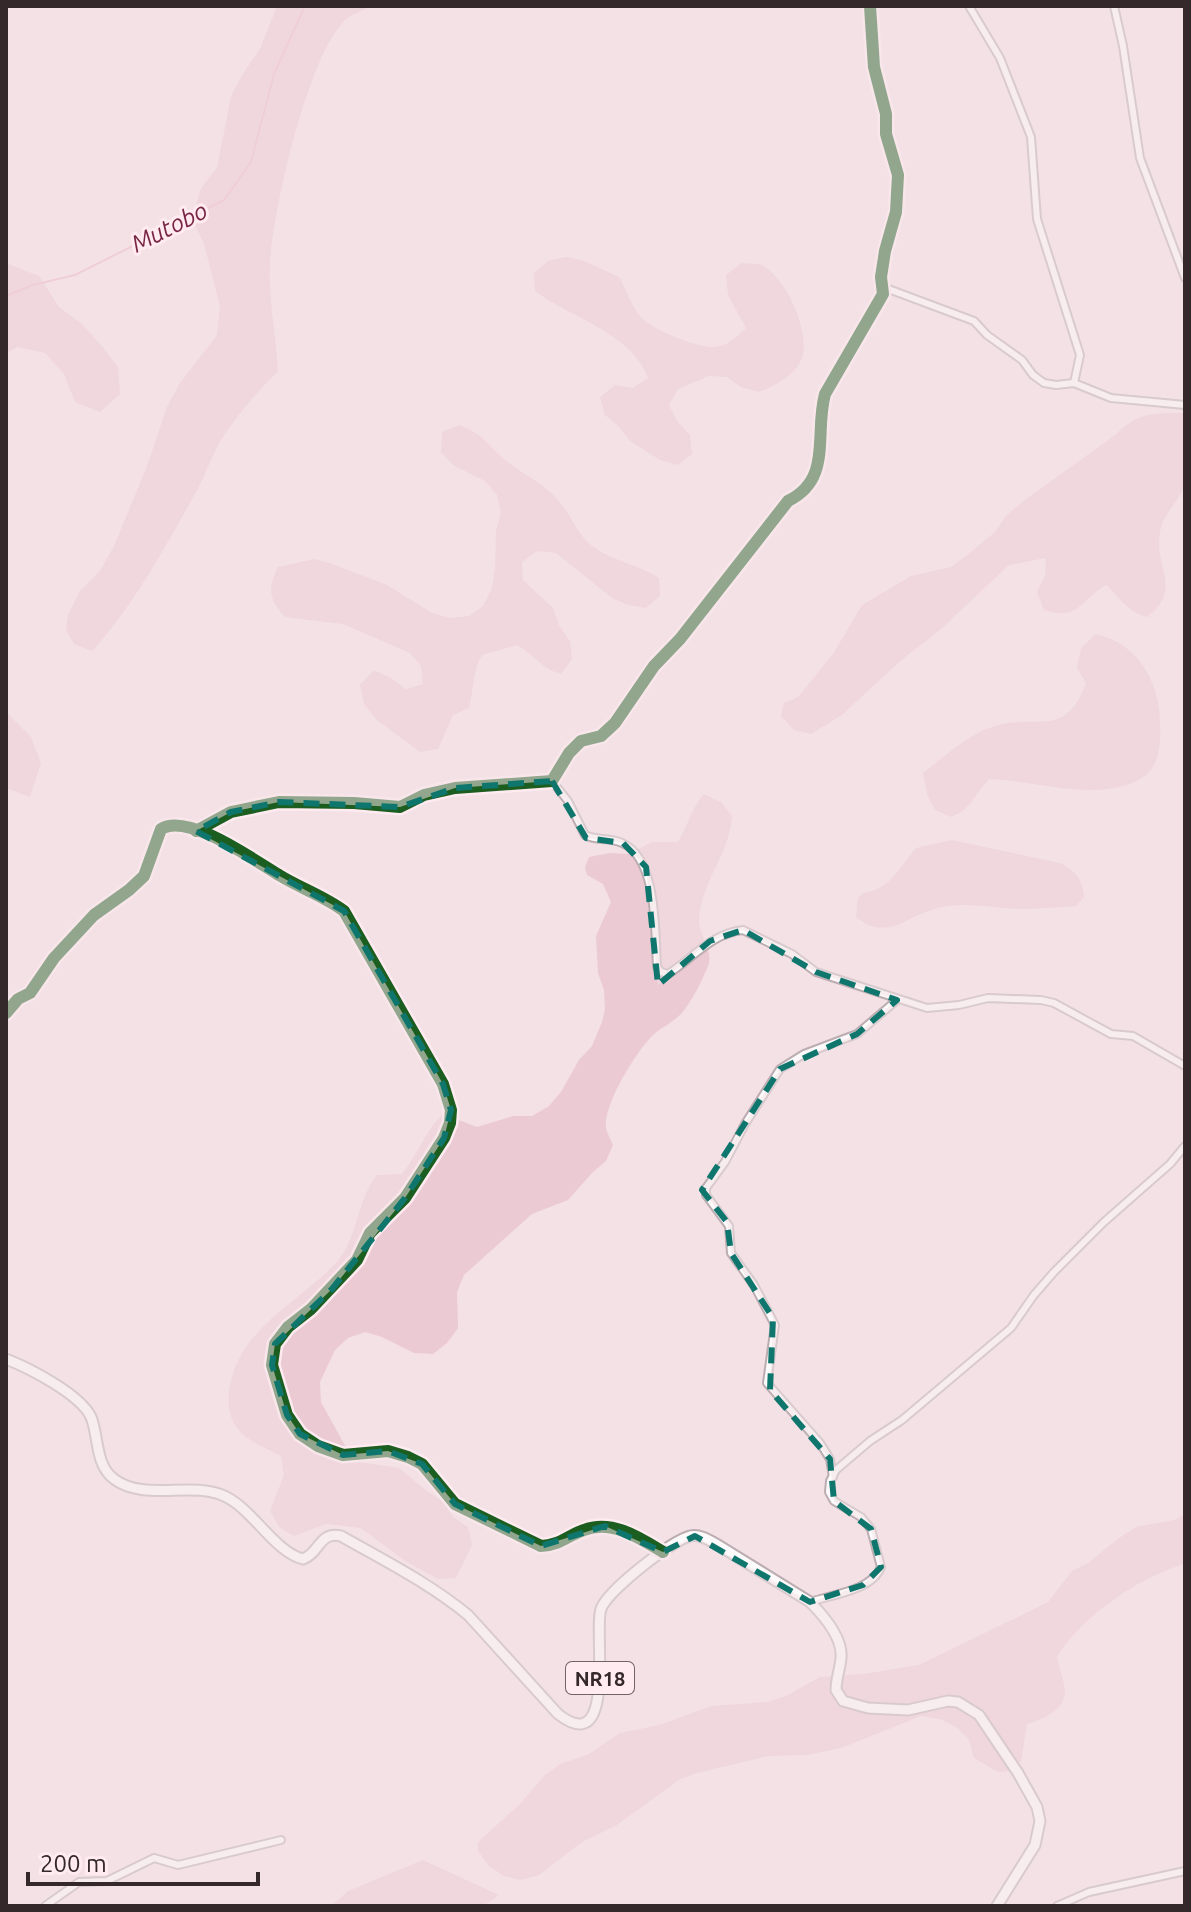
<svg xmlns="http://www.w3.org/2000/svg" width="1191" height="1912" font-family="Ubuntu,sans-serif">
<rect width="100%" height="100%" fill="#f3e1e6"/>
<g fill="#eccad3">
<path d="M277,6H372C364,10 352,14 345,20C307,58 274,207 270,262C268,297 276,336 278,371C258,391 239,413 223,437C212,454 206,474 196,492C167,544 133,607 92,651L74,644L66,630L68,615L80,591L100,571L114,546L147,466L167,407L180,383L217,335L220,306L204,244L192,219L201,188L217,168L231,96L244,72L260,49Z"/>
<path d="M566,257L584,261L619,277C627,291 632,309 644,320C656,331 698,348 714,347C728,346 737,337 746,328L728,295L726,275L742,263C748,264 756,263 761,265C786,275 811,334 802,358C795,376 776,385 759,392L741,387L727,377L709,376L678,389L669,405L677,421L690,435L692,454L678,465L660,460L630,441L619,427L605,415L600,397L615,385L633,388L648,378C632,333 571,318 535,291L534,273L548,261Z"/>
<path d="M6,263L39,276L59,307L82,324L101,345L118,367L120,394L100,412L75,402L64,374L45,353L18,347L6,353Z"/>
<path d="M1185,413C1185,429 1189,476 1184,488C1177,503 1163,514 1160,532C1153,566 1184,589 1147,617C1126,611 1122,599 1106,585C1079,601 1080,621 1044,610L1037,592L1045,576L1046,558L1009,565L941,629L899,662L842,715L811,734L794,730L781,716L784,703L798,697L833,654L862,605L911,576L951,567L966,556L995,532L1006,516L1021,503L1115,435C1138,412 1154,413 1185,413Z"/>
<path d="M459,425C485,435 485,442 503,458C521,474 543,482 558,500C571,514 576,533 591,545C611,561 638,564 659,578L660,596L646,608L628,605L612,598L556,553L537,551L522,562L523,580L553,608L559,625L570,641L572,659L561,674C540,668 535,655 517,645L482,655C472,672 474,689 469,708L453,715L438,749L420,752L377,720L364,704L360,685L374,670L391,678L406,689L423,684L421,666L410,653L343,624L285,617C269,600 267,588 278,567L315,559L332,564L387,585L432,613L450,618L469,616L483,606L492,588L495,569L496,531L501,513L497,495L485,481L453,465L441,452L442,432Z"/>
<path d="M1096,634C1145,646 1163,691 1160,738C1159,755 1156,770 1140,779C1098,803 1034,780 989,779C973,796 973,808 951,817L935,810L927,794L923,773C944,757 964,738 989,728C1035,710 1064,743 1086,683L1077,668L1081,648Z"/>
<path d="M6,712L31,737L41,763L30,797L6,788Z"/>
<path d="M704,794L721,802L732,816C730,853 701,882 699,920C699,937 714,950 708,966C702,981 694,997 685,1009C676,1022 662,1026 652,1036C636,1052 603,1105 606,1128C607,1133 611,1140 613,1145L606,1161L593,1172L568,1200L532,1214L464,1275L457,1292L458,1328L447,1343L433,1354L414,1353L382,1337L365,1332L348,1338L335,1350L320,1382L321,1402L348,1451L359,1462L399,1468L427,1491L443,1501L453,1517L468,1527L472,1545L456,1578L438,1579L405,1561L361,1528L326,1524L294,1536L279,1527L270,1511L284,1475L281,1456C250,1441 225,1432 229,1392C236,1330 297,1304 336,1263C359,1237 356,1201 377,1175L402,1174C418,1154 425,1131 443,1114L477,1127L513,1116H532L549,1106L561,1092L579,1060L592,1046L602,1022L605,1009L604,990L598,973L596,936L611,902L603,884L587,875L585,867L589,857L610,853L629,854L652,842H678C688,825 691,809 704,794Z"/>
<path d="M952,840L1060,863C1076,871 1082,879 1084,897L1076,906C1057,907 1038,909 1019,909C991,908 959,900 931,910C904,919 885,941 856,917L858,898L863,893C892,889 898,868 916,848Z"/>
<path d="M1185,1514V1564C1139,1577 1082,1616 1057,1657C1059,1668 1064,1680 1065,1690C1066,1710 1043,1719 1027,1724L1021,1761L1011,1771L998,1772L974,1758L969,1740L956,1727L940,1719L921,1716L841,1748L807,1755L768,1756L697,1773L680,1779L617,1825L582,1842L539,1875L521,1880L504,1876L489,1866L478,1851V1842L520,1804L545,1775L560,1764L589,1754L620,1733L659,1725L712,1706L768,1702L786,1696L820,1677L863,1674L919,1665L1048,1602L1072,1571L1088,1563L1119,1538L1136,1527L1174,1520Z"/>
<path d="M423,1860L499,1895L483,1906H331L348,1891Z"/>
</g>
<g fill="none" stroke-linecap="round" stroke-linejoin="round">
<path stroke="#eeb6c6" stroke-width="2" d="M6,296L33,285L75,275L224,200L251,162L274,74L305,6"/>
<defs>
<g id="street">
<path d="M969,6L1000,58L1031,137L1037,219L1080,355L1074,383"/>
<path d="M1114,6L1123,46L1140,158L1185,278"/>
<path d="M883,287L974,321L987,335L1022,360L1033,375L1044,383L1056,385L1074,383L1111,398L1185,405"/>
<path d="M552,781L568,801L585,835C596,841 610,837 622,843C658,858 655,934 657,967L661,972L668,974C693,958 712,933 743,930L792,954L816,972L927,1008L959,1005L988,998L1041,1000L1054,1003L1111,1034L1133,1036L1185,1066"/>
<path d="M196,831L231,812L279,802L354,803L400,807L424,795L455,788L552,781L569,753L581,741L601,736L615,723L654,666L680,639L788,501C833,479 814,434 825,394L883,294L881,277L885,251L896,212L898,175L886,134V114L874,67L870,6"/>
<path d="M6,1013L18,999L30,993L54,958L94,915L129,890L144,876L161,829C188,812 255,861 279,875C300,888 324,896 344,911L443,1084L451,1110L450,1123L444,1138L405,1198L370,1233L357,1260L311,1309L288,1327L275,1344L272,1365L287,1415L300,1434L318,1446L343,1455L388,1451L408,1457L422,1464L455,1504L541,1546C558,1546 569,1535 584,1530C612,1519 640,1538 663,1552"/>
<path d="M833,1477L830,1459L820,1443L767,1383L775,1325L754,1285L731,1253L729,1226L706,1195V1188L725,1162L745,1124L780,1069L804,1054L857,1034L897,1000"/>
<path d="M810,1602C831,1595 873,1590 881,1567L871,1529L861,1517L834,1501L829,1492L830,1481L836,1470L870,1441L902,1420L1011,1328L1034,1295L1054,1272L1104,1222L1170,1164L1185,1146"/>
<path d="M45,1906L79,1882L107,1881L154,1858L178,1865L281,1840"/>
<path d="M1057,1906L1089,1892L1185,1871"/>
</g>
<path id="primary" d="M6,1359C29,1368 80,1394 91,1417C99,1437 95,1465 114,1479C143,1501 189,1482 222,1495C251,1506 274,1552 303,1559C320,1553 319,1531 341,1536C385,1561 429,1583 468,1615L558,1714C618,1761 593,1628 601,1609C607,1591 671,1541 690,1536C700,1534 709,1540 718,1545L810,1602C823,1615 843,1638 841,1658C840,1669 836,1679 836,1690L843,1701L868,1708L908,1710L948,1701L958,1702L979,1715L1018,1773L1037,1807L1040,1821L1035,1845L997,1906"/>
</defs>
<use href="#street" stroke="#bbadb1" stroke-width="10"/>
<use href="#primary" stroke="#bbadb1" stroke-width="13"/>
<use href="#street" stroke="#fdfafb" stroke-width="6"/>
<use href="#primary" stroke="#fdfafb" stroke-width="9"/>
<defs>
<g id="cycleway">
<path d="M196,831L231,812L279,802L354,803L400,807L424,795L455,788L552,781L569,753L581,741L601,736L615,723L654,666L680,639L788,501C833,479 814,434 825,394L883,294L881,277L885,251L896,212L898,175L886,134V114L874,67L870,6"/>
<path d="M6,1013L18,999L30,993L54,958L94,915L129,890L144,876L161,829C188,812 255,861 279,875C300,888 324,896 344,911L443,1084L451,1110L450,1123L444,1138L405,1198L370,1233L357,1260L311,1309L288,1327L275,1344L272,1365L287,1415L300,1434L318,1446L343,1455L388,1451L408,1457L422,1464L455,1504L541,1546C558,1546 569,1535 584,1530C612,1519 640,1538 663,1552"/>
</g>
</defs>
<use href="#cycleway" stroke="#ffebf0" stroke-width="17"/>
<use href="#cycleway" stroke="#1b5e20" stroke-width="12"/>
</g>
<path d="M0 0H1191V1912H0ZM552,781L586,838L623,843L646,867L658,985L710,941L743,930L816,972L897,1000L857,1034L780,1069L702,1190L727,1222L731,1253L773,1318L770,1390L830,1459L834,1501L871,1529L881,1567L863,1585L810,1602L695,1536L663,1552L605,1526L541,1546L455,1504L422,1464L388,1451L343,1455L300,1434L287,1415L272,1365L275,1344L332,1289L405,1198L444,1138L451,1110L443,1084L344,911L196,831L231,812L279,802L400,807L455,788Z" fill="#f3e1e6" fill-opacity=".55" fill-rule="evenodd"/>
<path fill="none" stroke="#0f766e" stroke-width="6" stroke-dasharray="16 10" stroke-linejoin="round" d="M552,781L586,838L623,843L646,867L658,985L710,941L743,930L816,972L897,1000L857,1034L780,1069L702,1190L727,1222L731,1253L773,1318L770,1390L830,1459L834,1501L871,1529L881,1567L863,1585L810,1602L695,1536L663,1552L605,1526L541,1546L455,1504L422,1464L388,1451L343,1455L300,1434L287,1415L272,1365L275,1344L332,1289L405,1198L444,1138L451,1110L443,1084L344,911L196,831L231,812L279,802L400,807L455,788Z"/>
<g text-anchor="middle" dominant-baseline="central" stroke-width="6" stroke-linejoin="round" paint-order="stroke">
<rect fill="#ffebf0" stroke="#716266" stroke-width="2" x="566" y="1662" width="68" height="32" rx="6"/>
<g font-size="20" font-weight="bold" fill="#34282b">
<text x="600" y="1678">NR18</text>
</g>
<g font-size="24" font-style="italic" fill="#792546" stroke="#ffebf0">
<text transform="translate(169 227) rotate(-27)">Mutobo</text>
</g>
</g>
<rect width="1191" height="1912" fill="none" stroke="#34282b" stroke-width="16"/>
<path d="M28 1872v12h230v-12" fill="none" stroke="#34282b" stroke-width="4"/>
<text x="40" y="1872" font-size="24" fill="#34282b" stroke="#ffebf0" stroke-width="6" paint-order="stroke">200 m</text>
</svg>
